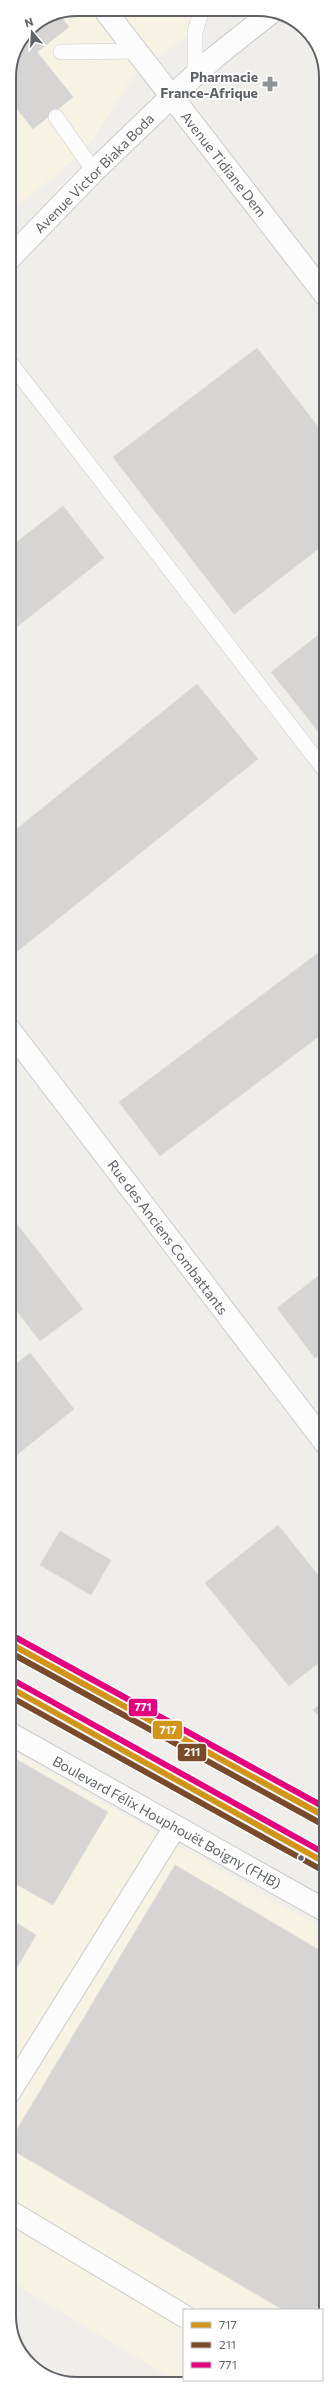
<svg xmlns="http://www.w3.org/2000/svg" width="335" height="2393" font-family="Commissioner,sans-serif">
<rect width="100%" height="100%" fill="#efeeea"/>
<g fill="#f7f3e4">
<path d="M218,12L141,71L127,85L93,140L77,157L9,213V76L14,51L29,29L51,14Z"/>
<path d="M9,1749L326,1930V2317L322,2337V2310H184V2380H271L263,2384L179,2383L9,2280Z"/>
</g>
<g fill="#d6d5d3" stroke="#deddd9">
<path d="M51,14H59L69,27L37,52L73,97L33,129L9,99V76L14,51L29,29Z"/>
<path d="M257,348L326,437V543L234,614L113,457Z"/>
<path d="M63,506L104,558L9,633V548Z"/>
<path d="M326,629V741L271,672Z"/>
<path d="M197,684L258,759L14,954L9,948V835Z"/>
<path d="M326,947V1031L160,1156L119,1102Z"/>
<path d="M9,1214L83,1309L40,1341L9,1301Z"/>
<path d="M326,1270V1350L315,1358L277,1308Z"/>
<path d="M30,1353L74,1409L9,1461V1369Z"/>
<path d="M278,1525L326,1585V1657L289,1686L205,1583Z"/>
<path d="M60,1531L111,1560L91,1595L40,1565Z"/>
<path d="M326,1700V1722L313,1710Z"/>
<path d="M9,1755L108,1812L53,1905L9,1880Z"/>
<path d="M175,1865L326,1954V2294L317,2310H283L9,2148V2143Z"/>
<path d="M9,1918L36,1935L9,1981Z"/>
</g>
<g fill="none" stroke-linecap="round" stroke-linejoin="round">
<defs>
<g id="lane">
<path d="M61,52L137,51"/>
<path d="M195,75V32L201,12"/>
<path d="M56,117L94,171"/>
<path d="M9,361L326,772"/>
</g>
<g id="street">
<path d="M9,259L94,171L171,97L215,57L273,11"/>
<path d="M9,1029L326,1444"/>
<path d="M9,1733L326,1911"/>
<path d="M9,2093L175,1827"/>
</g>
<g id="secondary">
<path d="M107,13L326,296"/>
<path d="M9,2211L184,2316"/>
</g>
<g id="primary">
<path d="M9,1643L326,1817"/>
<path d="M9,1687L326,1863"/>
</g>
</defs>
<use href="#lane" stroke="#cbcccc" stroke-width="16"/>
<use href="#street" stroke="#cbcccc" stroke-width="24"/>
<use href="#secondary" stroke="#cacacb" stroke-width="24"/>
<use href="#primary" stroke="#d7ceb8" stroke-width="24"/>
<use href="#lane" stroke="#fdfcfc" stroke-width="15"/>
<use href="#street" stroke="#fdfcfc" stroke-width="22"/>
<use href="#secondary" stroke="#fdfcfc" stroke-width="22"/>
<use href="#primary" stroke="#f4f2e9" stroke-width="22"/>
<defs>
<g id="bus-1">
<path d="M9,1643L326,1817"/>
<path d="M9,1687L326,1863"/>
</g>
<g id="bus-2">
<path d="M9,1652L322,1824"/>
<path d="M9,1696L322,1870"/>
</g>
<g id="bus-3">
<path d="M13,1636L326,1808"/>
<path d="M13,1680L326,1854"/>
</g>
</defs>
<use href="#bus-1" stroke="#fff" stroke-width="9"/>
<use href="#bus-2" stroke="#fff" stroke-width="9"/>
<use href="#bus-3" stroke="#fff" stroke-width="9"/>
<use href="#bus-1" stroke="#d1951a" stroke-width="6"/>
<use href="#bus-2" stroke="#7a4b2a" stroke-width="6"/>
<use href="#bus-3" stroke="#e5007d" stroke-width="6"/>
</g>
<defs>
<symbol id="pharmacy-bare" viewBox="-9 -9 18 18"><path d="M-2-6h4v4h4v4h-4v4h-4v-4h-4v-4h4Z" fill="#919496" stroke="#fff" stroke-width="2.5" paint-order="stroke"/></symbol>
</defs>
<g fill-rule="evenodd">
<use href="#pharmacy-bare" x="259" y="73" width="22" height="22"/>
</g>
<circle fill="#5f6368" stroke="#fff" stroke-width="1.5" cx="301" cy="1858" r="3.5"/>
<g text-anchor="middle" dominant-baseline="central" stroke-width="3.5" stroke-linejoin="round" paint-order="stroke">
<g font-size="14" font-weight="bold" fill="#5f6368" stroke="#fff" text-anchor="end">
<text x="258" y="76">Pharmacie<tspan x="258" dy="16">France-Afrique</tspan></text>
</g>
<g font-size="14" fill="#5f6368" stroke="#fff">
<text transform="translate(224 164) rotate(52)">Avenue Tidiane Dem</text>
<text transform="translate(94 173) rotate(-45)">Avenue Victor Biaka Boda</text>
<text transform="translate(168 1237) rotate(53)">Rue des Anciens Combattants</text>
<text transform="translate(167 1822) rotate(29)">Boulevard Félix Houphouët Boigny (FHB)</text>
</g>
</g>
<path d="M0 0H335V2393H0ZM77 16H258A61 61 0 0 1 319 77V2316A61 61 0 0 1 258 2377H77A61 61 0 0 1 16 2316V77A61 61 0 0 1 77 16Z" fill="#fff" fill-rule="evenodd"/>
<path fill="none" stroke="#5f6368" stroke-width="2" d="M77 16H258A61 61 0 0 1 319 77V2316A61 61 0 0 1 258 2377H77A61 61 0 0 1 16 2316V77A61 61 0 0 1 77 16Z"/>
<g stroke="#fff" stroke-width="1.5">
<rect x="128" y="1698" width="30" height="19" rx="4" fill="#e5007d"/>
<rect x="152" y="1720" width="31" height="20" rx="4" fill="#d1951a"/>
<rect x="177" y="1743" width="30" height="19" rx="4" fill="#7a4b2a"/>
</g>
<g font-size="11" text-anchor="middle" font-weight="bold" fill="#fff">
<text x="143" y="1711">771</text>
<text x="168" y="1734">717</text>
<text x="192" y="1756">211</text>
</g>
<rect x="183" y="2309" width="140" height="72" fill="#ffffff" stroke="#bfc1c3"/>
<rect x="191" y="2322" width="20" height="6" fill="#d1951a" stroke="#bfc1c3"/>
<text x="219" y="2329" font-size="12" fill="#5f6368">717</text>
<rect x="191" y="2342" width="20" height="6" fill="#7a4b2a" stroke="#bfc1c3"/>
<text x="219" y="2349" font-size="12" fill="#5f6368">211</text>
<rect x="191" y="2362" width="20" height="6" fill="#e5007d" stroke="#bfc1c3"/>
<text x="219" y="2369" font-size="12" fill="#5f6368">771</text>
<g transform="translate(32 32) rotate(342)" stroke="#ffffff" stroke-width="3" paint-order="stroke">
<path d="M0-3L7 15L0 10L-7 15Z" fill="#5f6368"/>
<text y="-6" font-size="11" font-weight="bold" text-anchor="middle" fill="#5f6368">N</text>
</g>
</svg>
